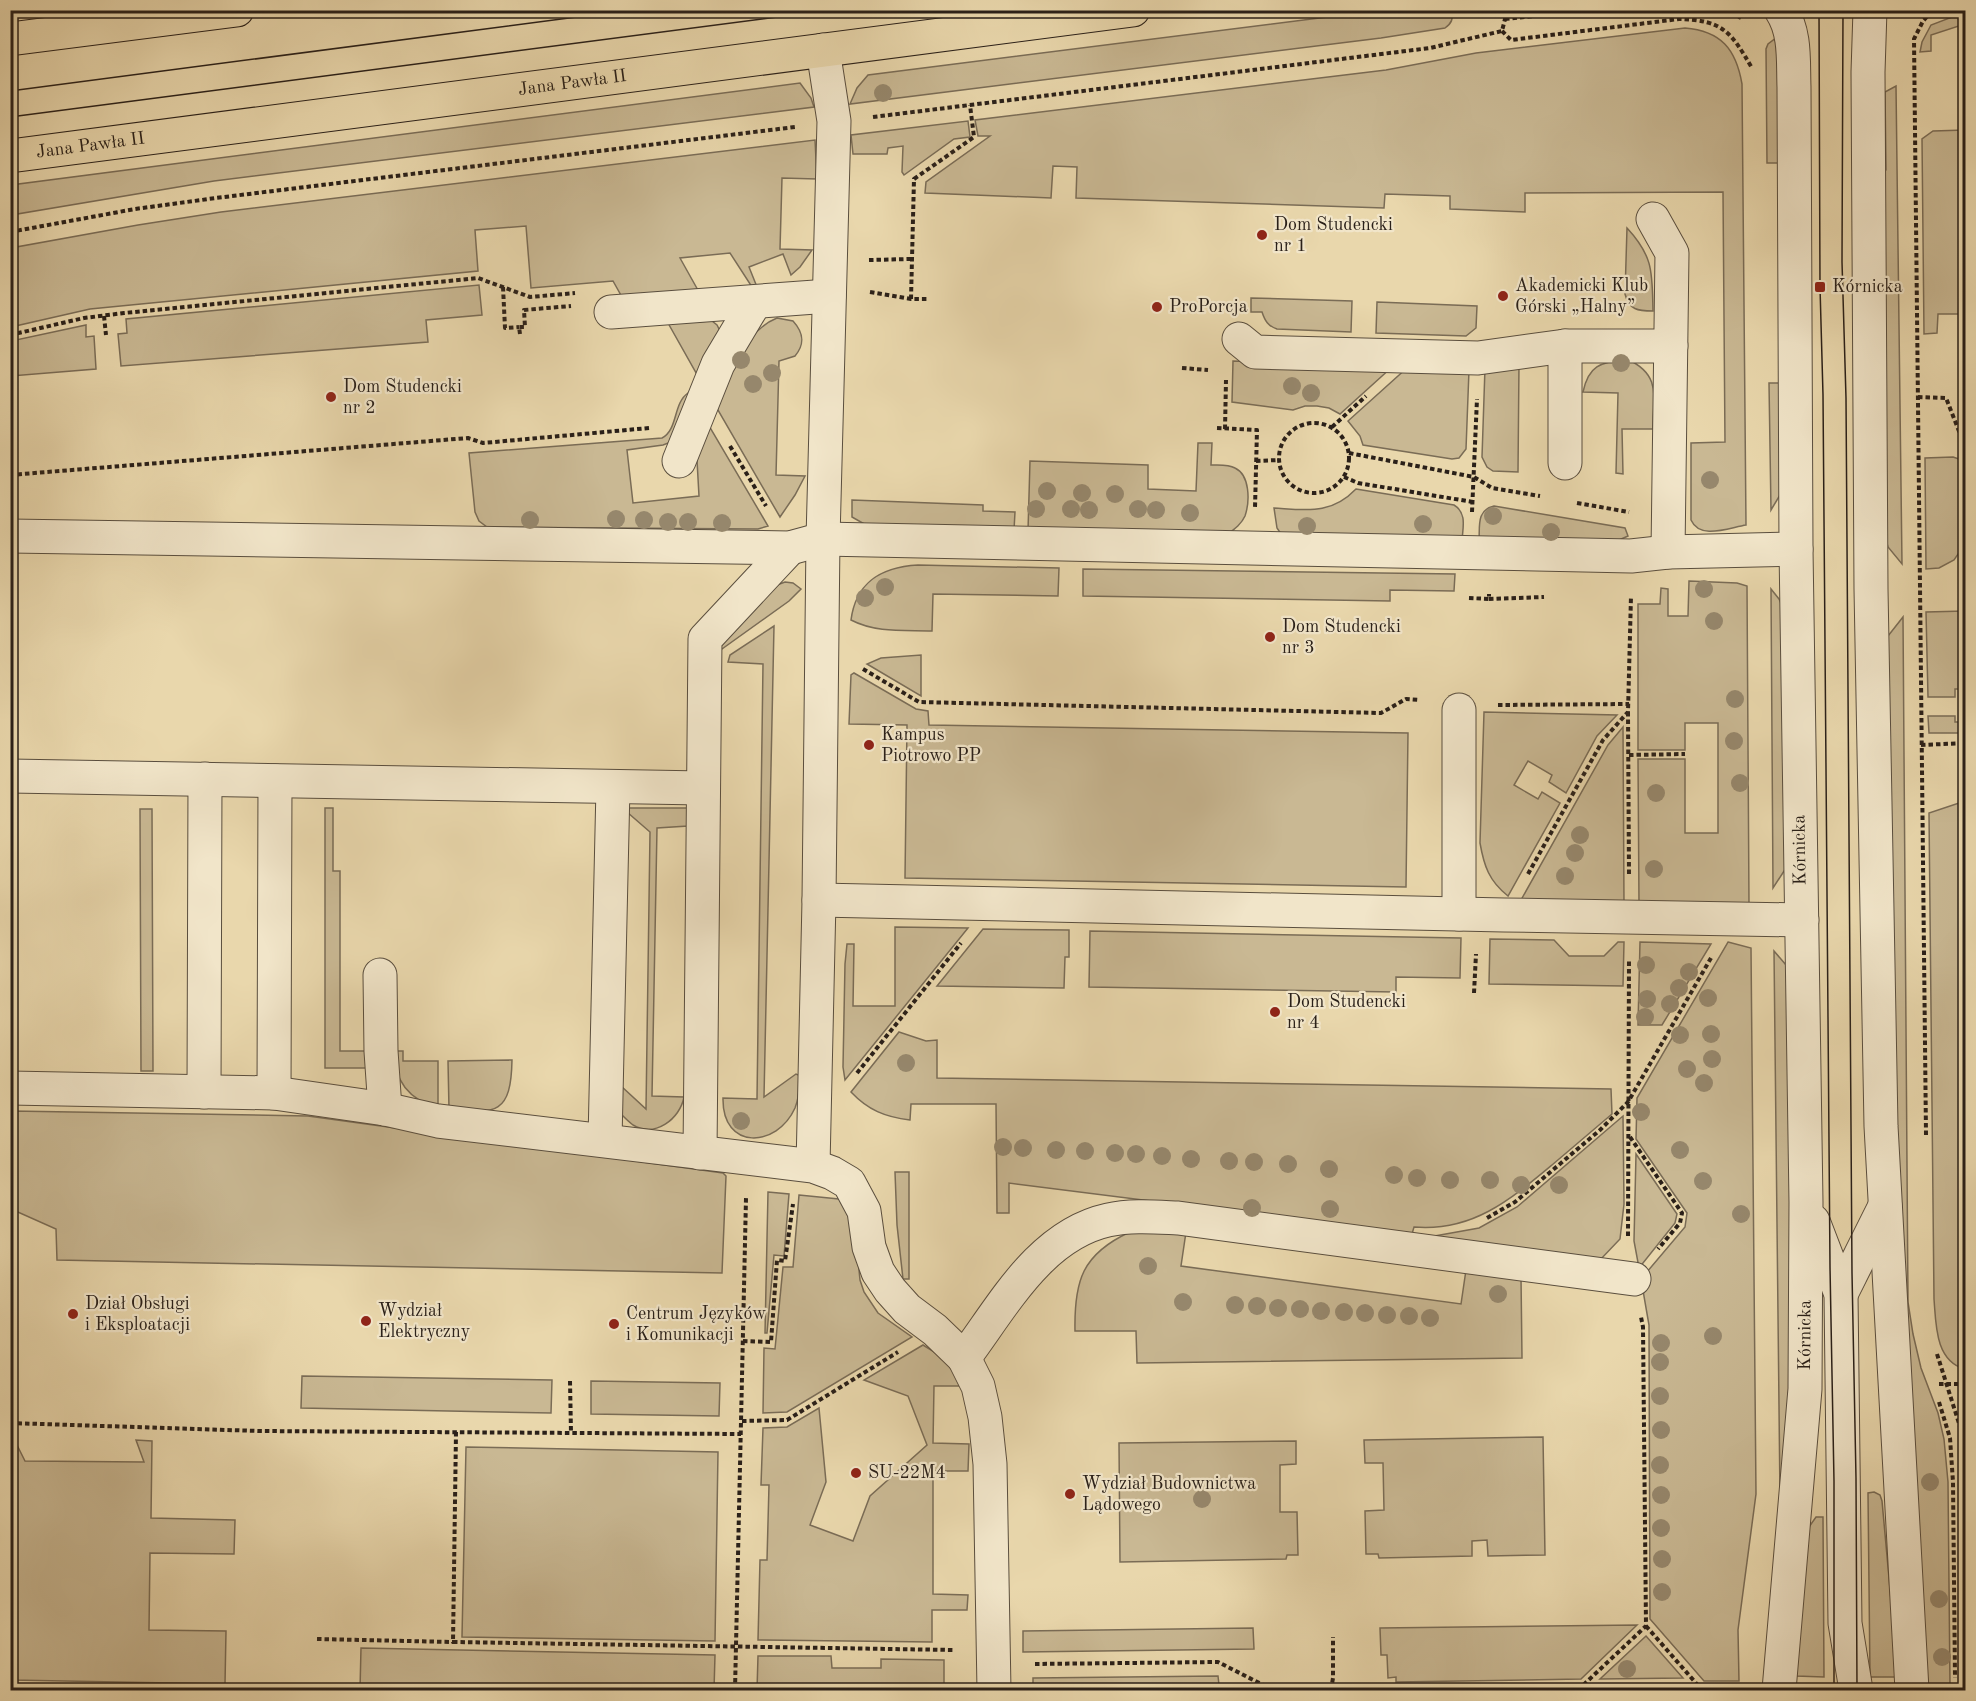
<svg xmlns="http://www.w3.org/2000/svg" width="1976" height="1701" font-family="'Old Standard TT',serif">
<rect width="100%" height="100%" fill="#e9d7ac"/>
<filter id="stains"><feTurbulence type="fractalNoise" baseFrequency=".00333" numOctaves="4"/><feColorMatrix values="0 0 0 0 .2 0 0 0 0 .09 0 0 0 0 .02 0 0 0 .5 -.17"/></filter>
<radialGradient id="worn" r=".72"><stop offset=".6" stop-color="#630" stop-opacity="0"/><stop offset="1" stop-color="#630" stop-opacity=".3"/></radialGradient>
<g fill="#c9b893" stroke="#7a6c56" stroke-width="1.5">
<path d="M1375,11H1452C1453,19 1452,23 1445,28L1381,38L850,104L857,88L868,75Z"/>
<path d="M1965,12V24L1931,35V51L1920,52L1922,42L1931,25Z"/>
<path d="M1685,28C1721,31 1736,49 1742,84L1746,525C1728,528 1700,540 1691,520V443L1725,442L1723,192L1525,193V212L1450,209V196L1385,194L1384,208L1076,198L1077,167L1053,166L1051,198L925,193L926,182L990,136H978L975,120L1386,70L1476,53Z"/>
<path d="M1776,38L1783,163H1767L1766,49L1768,44Z"/>
<path d="M800,83L811,98L814,107L214,181L11,215V185Z"/>
<path d="M1896,86L1902,564L1888,547L1885,536L1881,171L1886,170L1885,92Z"/>
<path d="M968,121L970,137L954,139L904,175L902,172L903,146L888,148L887,154H853L851,135Z"/>
<path d="M1965,130V314H1938L1937,333L1924,334L1922,139L1933,131Z"/>
<path d="M815,140L817,179L782,178L780,249L812,250L800,267L791,275L783,254L749,267L757,287H752L730,253L680,258L699,292L622,297L613,281L531,288L526,226L475,230L478,271L90,309L11,327V248L138,225L221,212Z"/>
<path d="M1627,228C1654,257 1652,273 1653,311C1638,311 1629,310 1625,294Z"/>
<path d="M479,285L482,315L426,320L428,342L121,366L118,334L127,333L126,319Z"/>
<path d="M1251,298L1352,301L1351,332L1277,329C1268,326 1265,321 1262,312H1251Z"/>
<path d="M1377,302L1477,306L1476,328L1466,336L1376,333Z"/>
<path d="M777,318L793,321C804,333 805,344 795,356L779,361L776,475L805,476L795,495L780,517L715,405C726,377 746,330 777,318Z"/>
<path d="M712,321L717,325L720,331L699,378L668,323Z"/>
<path d="M86,325V337L94,336L96,369L11,376V341Z"/>
<path d="M1627,359C1662,375 1653,397 1653,429H1622L1623,474L1616,473L1618,393L1583,392C1589,364 1601,363 1627,359Z"/>
<path d="M1233,361L1392,367L1340,414L1329,408L1317,406H1305L1293,410L1232,402Z"/>
<path d="M1519,364L1518,472L1493,471L1487,467L1482,457L1485,368Z"/>
<path d="M1408,367L1469,370L1466,449L1459,458L1452,459L1363,445L1360,436L1348,421Z"/>
<path d="M1769,383H1785L1783,490L1771,510Z"/>
<path d="M688,393H693L671,442L663,445L627,450L633,503L699,496L697,460L708,424L768,526L758,529L487,527L479,521L475,512L469,453L662,438C678,430 673,403 688,393Z"/>
<path d="M1198,443H1212L1211,465C1219,465 1228,464 1235,468C1250,475 1250,501 1245,516C1241,525 1233,530 1225,536L1028,531L1030,461L1148,465V489L1196,491Z"/>
<path d="M1953,457L1965,461V544L1954,560L1939,568L1926,569L1925,458Z"/>
<path d="M1356,489L1454,505C1467,513 1463,527 1462,540L1283,537L1277,528L1274,508C1307,510 1331,515 1356,489Z"/>
<path d="M852,500L983,505V511L1015,512L1014,530L866,525L852,517Z"/>
<path d="M1494,506L1625,528L1628,536L1619,540L1479,541C1480,527 1476,510 1494,506Z"/>
<path d="M918,565L1059,568L1058,596L933,594L932,631C904,630 876,633 851,620C856,582 881,567 918,565Z"/>
<path d="M1083,569L1455,574L1454,591L1390,590V601L1083,596Z"/>
<path d="M1689,581L1737,583L1747,586L1749,904H1639L1638,759H1685V833H1718V723H1685V750H1638V604H1660L1661,588L1668,589V616H1688Z"/>
<path d="M785,582L793,583L801,589L789,601L715,654L716,645L777,585Z"/>
<path d="M1771,589L1779,599L1785,612L1786,868L1773,888Z"/>
<path d="M1965,611V689H1955V697H1928L1926,612Z"/>
<path d="M1903,617L1908,1302L1913,1334L1921,1368L1938,1413L1944,1439L1948,1482L1950,1685H1928L1895,1303L1888,636Z"/>
<path d="M774,626L764,1097L796,1074L801,1076C800,1087 799,1098 795,1108C777,1148 722,1151 723,1098L757,1099L763,664L728,662L730,655Z"/>
<path d="M921,655V696L867,664L881,658Z"/>
<path d="M854,673L916,709L928,711L929,725L1408,733L1406,887L905,878L907,725L849,724L851,675Z"/>
<path d="M1484,712L1617,715L1597,736L1566,793L1549,782L1552,775L1528,761L1514,785L1538,799L1542,792L1560,803L1508,896C1489,881 1484,866 1480,843Z"/>
<path d="M1928,716H1955V722H1965V733H1929Z"/>
<path d="M1623,727L1624,904L1521,900L1608,745Z"/>
<path d="M1965,801H1966L1965,1369C1935,1361 1936,1324 1934,1299L1929,813Z"/>
<path d="M325,808H333V871H340V1051H369V1068H325Z"/>
<path d="M628,808H689L688,826L657,828L652,1096L684,1097C680,1119 655,1138 633,1125C629,1122 625,1118 622,1115L621,1086L646,1109L650,832L627,812Z"/>
<path d="M140,809H152L153,1071H141Z"/>
<path d="M895,927L968,928L845,1080L843,1067L845,964L847,944H854L853,1006H895Z"/>
<path d="M983,929L1069,930V957H1065L1064,988L937,986Z"/>
<path d="M1090,931L1461,938L1460,978L1396,977V992L1089,987Z"/>
<path d="M1490,939L1554,940L1569,956H1604L1618,942H1624L1623,986L1489,984Z"/>
<path d="M1640,942L1711,944L1662,1025H1638Z"/>
<path d="M1728,942L1751,948L1756,1494L1738,1630L1739,1681H1704L1650,1619L1649,1325L1641,1279L1685,1227L1687,1213L1636,1139L1637,1098Z"/>
<path d="M1774,951L1786,965L1789,973L1795,1313L1780,1497Z"/>
<path d="M899,1032L926,1041L937,1040V1078L1611,1089L1612,1114C1592,1131 1572,1148 1552,1165C1510,1200 1472,1232 1414,1227L1412,1234L1009,1183V1213H997L996,1104H911L910,1120C885,1117 868,1110 851,1092Z"/>
<path d="M394,1051H403V1061H438V1108C410,1100 394,1081 394,1051Z"/>
<path d="M512,1060C511,1113 497,1115 449,1109L448,1061Z"/>
<path d="M11,1111L308,1116L723,1173L726,1176L722,1273L57,1260L56,1229L11,1209Z"/>
<path d="M1623,1116L1624,1204L1620,1239L1600,1260L1429,1237L1479,1228L1517,1207Z"/>
<path d="M1636,1154L1677,1214L1675,1223L1639,1268L1634,1241Z"/>
<path d="M895,1172H909V1279H903L897,1225Z"/>
<path d="M768,1192L789,1194L784,1256L774,1255L767,1333H765Z"/>
<path d="M799,1195L839,1199L846,1202L854,1219L860,1280L864,1292L878,1313L912,1337L787,1412L763,1413L764,1348L775,1349L783,1267H793Z"/>
<path d="M1130,1232H1186L1181,1266L1461,1304L1466,1270L1521,1277L1522,1358L1137,1363L1136,1331H1075C1074,1281 1082,1254 1130,1232Z"/>
<path d="M923,1345L936,1353L969,1386H934L933,1443L969,1444L968,1471H933V1594L968,1595L967,1610H932V1642L758,1640L760,1560H767L769,1485H761L763,1428L787,1427L819,1408L826,1482L810,1525L853,1541L870,1496L927,1445L908,1396L864,1380Z"/>
<path d="M302,1376L552,1380L551,1413L301,1408Z"/>
<path d="M591,1381L720,1383L719,1416L591,1414Z"/>
<path d="M1543,1437L1545,1555L1488,1556L1487,1540L1472,1541V1556L1379,1558L1378,1554H1366L1365,1511L1384,1510L1383,1463H1365L1364,1440Z"/>
<path d="M14,1439L25,1461L144,1462L136,1440L152,1441L151,1518L235,1520L234,1554L150,1553L149,1630L226,1631L225,1684L11,1680L10,1440Z"/>
<path d="M1296,1441V1464L1280,1465V1512H1297L1298,1555H1287L1286,1559L1120,1562L1119,1443Z"/>
<path d="M466,1447L718,1452L715,1641L462,1637Z"/>
<path d="M1874,1492L1880,1495L1882,1501L1898,1677H1870L1868,1493Z"/>
<path d="M1816,1517H1823L1824,1677L1796,1676L1809,1527Z"/>
<path d="M1637,1625L1581,1679L1396,1682V1677L1388,1678L1387,1655H1381L1380,1628Z"/>
<path d="M1253,1628L1254,1649L1023,1652V1631Z"/>
<path d="M1646,1636L1683,1678L1600,1679Z"/>
<path d="M361,1648L715,1655L714,1690H360Z"/>
<path d="M758,1656H831L832,1668H881V1659L944,1660V1690H757Z"/>
<path d="M1218,1676L1219,1685L1033,1688V1678Z"/>
</g>
<g fill="none" stroke-linecap="round" stroke-linejoin="round">
<defs>
<g id="minor">
<path d="M1870,10L1868,72L1871,589L1881,1126L1912,1690"/>
<path d="M1653,219L1672,253L1668,552"/>
<path d="M611,312L829,296"/>
<path d="M1239,339L1255,352L1478,358L1565,346"/>
<path d="M679,461L718,364L755,302"/>
<path d="M1565,463V346H1671"/>
<path d="M10,536L790,548L823,539L1631,556L1668,552L1796,549"/>
<path d="M10,776L703,788"/>
<path d="M819,900L1504,915L1802,920"/>
<path d="M1459,914V710"/>
<path d="M380,975L381,1051L385,1109"/>
<path d="M10,1088L274,1093L385,1109L438,1121L813,1166L832,1173L849,1183L864,1211L869,1247L878,1272L890,1290L907,1309L935,1330L964,1358C1003,1306 1040,1235 1108,1220C1131,1215 1155,1217 1178,1218L1634,1279"/>
<path d="M204,1092L205,779"/>
<path d="M274,1093L275,781"/>
<path d="M605,1140L613,787"/>
<path d="M700,1153L705,639L790,548"/>
<path d="M813,1166L819,900L823,539L834,121L823,50"/>
<path d="M1813,1221L1841,1294L1845,1623L1856,1690"/>
<path d="M1841,1294L1885,1206"/>
<path d="M964,1358L978,1386L985,1417L990,1464L994,1690"/>
<path id="s1" d="M1779,1690L1805,1389L1806,1202L1796,549L1794,87C1793,61 1796,33 1781,10"/>
</g>
<g id="major">
<path d="M10,39L237,10"/>
<path id="s2" d="M10,156L1133,10"/>
</g>
</defs>
<use href="#minor" stroke="#5a4e3e" stroke-width="35"/>
<use href="#major" stroke="#2a2019" stroke-width="35"/>
<g stroke="#2a2019" stroke-width="4" stroke-dasharray="4.5 3" stroke-linecap="butt">
<path d="M1725,10L1741,18"/>
<path d="M1505,19L1591,10"/>
<path d="M1502,31L1511,40L1679,19C1723,20 1731,32 1752,68"/>
<path d="M873,117L1430,48L1502,31L1505,19V10"/>
<path d="M10,232L135,209L216,198L795,127"/>
<path d="M869,260L911,259"/>
<path d="M503,287L505,328L519,327"/>
<path d="M870,292L911,299H929"/>
<path d="M911,299L914,179L974,137L970,105"/>
<path d="M104,316L106,335"/>
<path d="M520,334L519,327H525L524,310L571,306"/>
<path d="M10,335L84,318L124,313L478,278L530,297L575,293"/>
<path d="M1182,368L1208,370"/>
<path d="M1918,397L1946,398L1966,449"/>
<circle cx="1314" cy="458" r="35"/>
<path d="M1332,427L1366,396"/>
<path d="M1217,428L1257,430L1255,508"/>
<path d="M1225,429L1226,380"/>
<path d="M730,446L766,506"/>
<path d="M1349,453L1474,477L1492,488L1540,496"/>
<path d="M1256,461L1279,460"/>
<path d="M10,475L468,438L483,443L649,428"/>
<path d="M1344,477L1358,483L1473,502"/>
<path d="M1577,503L1629,512"/>
<path d="M1472,512L1477,399"/>
<path d="M1469,598L1489,599V594"/>
<path d="M1489,599L1544,597"/>
<path d="M863,669L919,702L1381,713L1406,699L1419,700"/>
<path d="M1498,705L1629,704"/>
<path d="M1628,712L1629,876"/>
<path d="M1921,745L1966,743"/>
<path d="M1629,755L1685,754"/>
<path d="M1528,874L1603,740L1628,712L1631,596"/>
<path d="M1474,993L1476,954"/>
<path d="M857,1073L961,943"/>
<path d="M1926,1135L1914,39L1923,21L1933,10"/>
<path d="M1630,1137L1682,1213L1680,1223L1658,1249"/>
<path d="M1487,1218L1515,1202L1600,1130L1628,1102L1711,958"/>
<path d="M1628,1236L1629,959"/>
<path d="M743,1341L771,1342L777,1260L785,1261L793,1204"/>
<path d="M1937,1354L1963,1436L1966,1572"/>
<path d="M570,1381L571,1433"/>
<path d="M1939,1384H1966"/>
<path d="M1939,1402L1950,1438L1953,1482L1955,1678"/>
<path d="M742,1421L787,1420L898,1352"/>
<path d="M10,1423L259,1431L741,1434"/>
<path d="M456,1432L453,1642L954,1650"/>
<path d="M1646,1626L1702,1690"/>
<path d="M317,1639L453,1642"/>
<path d="M1035,1664L1218,1662L1273,1690"/>
<path d="M226,1690L236,1686L265,1687"/>
<path d="M735,1690L746,1198"/>
<path d="M1331,1690L1333,1678V1637"/>
<path d="M1578,1690L1646,1626L1643,1327L1641,1317"/>
<path d="M1707,1690L1739,1688"/>
</g>
<use href="#minor" stroke="#f1e5c9" stroke-width="33"/>
<use href="#major" stroke="#e9d7ac" stroke-width="33"/>
<g stroke="#2a2019" stroke-width="1.5">
<path d="M1819,10L1820,287L1823,395L1830,1267L1834,1481V1690"/>
<path d="M1843,10L1842,262L1846,398L1852,1273L1856,1478L1857,1690"/>
<path d="M10,91L630,10"/>
<path d="M10,117L831,10"/>
</g>
</g>
<g fill="#96876c">
<circle cx="883" cy="93" r="9"/>
<circle cx="741" cy="360" r="9"/>
<circle cx="1621" cy="363" r="9"/>
<circle cx="772" cy="373" r="9"/>
<circle cx="753" cy="384" r="9"/>
<circle cx="1292" cy="386" r="9"/>
<circle cx="1311" cy="393" r="9"/>
<circle cx="1710" cy="480" r="9"/>
<circle cx="1047" cy="491" r="9"/>
<circle cx="1082" cy="493" r="9"/>
<circle cx="1115" cy="494" r="9"/>
<circle cx="1036" cy="509" r="9"/>
<circle cx="1071" cy="509" r="9"/>
<circle cx="1138" cy="509" r="9"/>
<circle cx="1089" cy="510" r="9"/>
<circle cx="1156" cy="510" r="9"/>
<circle cx="1190" cy="513" r="9"/>
<circle cx="1493" cy="516" r="9"/>
<circle cx="616" cy="519" r="9"/>
<circle cx="530" cy="520" r="9"/>
<circle cx="644" cy="520" r="9"/>
<circle cx="668" cy="522" r="9"/>
<circle cx="688" cy="522" r="9"/>
<circle cx="722" cy="523" r="9"/>
<circle cx="1423" cy="524" r="9"/>
<circle cx="1307" cy="526" r="9"/>
<circle cx="1551" cy="532" r="9"/>
<circle cx="885" cy="587" r="9"/>
<circle cx="1704" cy="589" r="9"/>
<circle cx="865" cy="598" r="9"/>
<circle cx="1714" cy="621" r="9"/>
<circle cx="1735" cy="699" r="9"/>
<circle cx="1734" cy="741" r="9"/>
<circle cx="1740" cy="783" r="9"/>
<circle cx="1656" cy="793" r="9"/>
<circle cx="1580" cy="835" r="9"/>
<circle cx="1575" cy="853" r="9"/>
<circle cx="1654" cy="869" r="9"/>
<circle cx="1565" cy="876" r="9"/>
<circle cx="1646" cy="965" r="9"/>
<circle cx="1689" cy="972" r="9"/>
<circle cx="1679" cy="988" r="9"/>
<circle cx="1708" cy="998" r="9"/>
<circle cx="1647" cy="999" r="9"/>
<circle cx="1670" cy="1004" r="9"/>
<circle cx="1645" cy="1017" r="9"/>
<circle cx="1711" cy="1034" r="9"/>
<circle cx="1680" cy="1035" r="9"/>
<circle cx="1712" cy="1059" r="9"/>
<circle cx="906" cy="1063" r="9"/>
<circle cx="1687" cy="1069" r="9"/>
<circle cx="1704" cy="1083" r="9"/>
<circle cx="1641" cy="1112" r="9"/>
<circle cx="741" cy="1121" r="9"/>
<circle cx="1003" cy="1147" r="9"/>
<circle cx="1023" cy="1148" r="9"/>
<circle cx="1056" cy="1150" r="9"/>
<circle cx="1680" cy="1150" r="9"/>
<circle cx="1085" cy="1151" r="9"/>
<circle cx="1115" cy="1153" r="9"/>
<circle cx="1136" cy="1154" r="9"/>
<circle cx="1162" cy="1156" r="9"/>
<circle cx="1191" cy="1159" r="9"/>
<circle cx="1229" cy="1161" r="9"/>
<circle cx="1254" cy="1162" r="9"/>
<circle cx="1288" cy="1164" r="9"/>
<circle cx="1329" cy="1169" r="9"/>
<circle cx="1394" cy="1175" r="9"/>
<circle cx="1417" cy="1178" r="9"/>
<circle cx="1450" cy="1180" r="9"/>
<circle cx="1490" cy="1180" r="9"/>
<circle cx="1703" cy="1181" r="9"/>
<circle cx="1521" cy="1185" r="9"/>
<circle cx="1559" cy="1185" r="9"/>
<circle cx="1252" cy="1208" r="9"/>
<circle cx="1330" cy="1209" r="9"/>
<circle cx="1741" cy="1214" r="9"/>
<circle cx="1148" cy="1266" r="9"/>
<circle cx="1498" cy="1294" r="9"/>
<circle cx="1183" cy="1302" r="9"/>
<circle cx="1235" cy="1305" r="9"/>
<circle cx="1257" cy="1306" r="9"/>
<circle cx="1278" cy="1308" r="9"/>
<circle cx="1300" cy="1309" r="9"/>
<circle cx="1321" cy="1311" r="9"/>
<circle cx="1344" cy="1312" r="9"/>
<circle cx="1365" cy="1313" r="9"/>
<circle cx="1387" cy="1315" r="9"/>
<circle cx="1409" cy="1316" r="9"/>
<circle cx="1430" cy="1318" r="9"/>
<circle cx="1713" cy="1336" r="9"/>
<circle cx="1661" cy="1343" r="9"/>
<circle cx="1660" cy="1362" r="9"/>
<circle cx="1660" cy="1396" r="9"/>
<circle cx="1661" cy="1430" r="9"/>
<circle cx="1660" cy="1465" r="9"/>
<circle cx="1930" cy="1482" r="9"/>
<circle cx="1661" cy="1495" r="9"/>
<circle cx="1202" cy="1499" r="9"/>
<circle cx="1661" cy="1528" r="9"/>
<circle cx="1662" cy="1559" r="9"/>
<circle cx="1662" cy="1592" r="9"/>
<circle cx="1939" cy="1599" r="9"/>
<circle cx="1942" cy="1657" r="9"/>
<circle cx="1627" cy="1669" r="9"/>
</g>
<g fill="#8f2418" stroke="#f1e5c9" stroke-width="2">
<circle cx="1262" cy="235" r="6"/>
<rect x="1814" y="281" width="12" height="12" rx="3"/>
<circle cx="1503" cy="296" r="6"/>
<circle cx="1157" cy="307" r="6"/>
<circle cx="331" cy="397" r="6"/>
<circle cx="1270" cy="637" r="6"/>
<circle cx="869" cy="745" r="6"/>
<circle cx="1275" cy="1012" r="6"/>
<circle cx="73" cy="1314" r="6"/>
<circle cx="366" cy="1321" r="6"/>
<circle cx="614" cy="1324" r="6"/>
<circle cx="856" cy="1473" r="6"/>
<circle cx="1070" cy="1494" r="6"/>
</g>
<g text-anchor="middle" dominant-baseline="central" stroke-width="4.5" stroke-linejoin="round" paint-order="stroke">
<g font-size="18" fill="#2a2019" stroke="#f1e5c9">
<text stroke="none"><textPath href="#s2" startOffset="567">Jana Pawła II</textPath></text>
<text stroke="none"><textPath href="#s2" startOffset="81">Jana Pawła II</textPath></text>
<text transform="translate(1800 850) rotate(-91)">Kórnicka</text>
<text stroke="none"><textPath href="#s1" startOffset="356">Kórnicka</textPath></text>
</g>
<g font-size="18" fill="#2a2019" stroke="#f1e5c9" text-anchor="start">
<text x="1274" y="225">Dom Studencki<tspan x="1274" dy="21">nr 1</tspan></text>
<text x="1515" y="286">Akademicki Klub<tspan x="1515" dy="21">Górski „Halny”</tspan></text>
<text x="1832" y="287">Kórnicka</text>
<text x="1169" y="307">ProPorcja</text>
<text x="343" y="387">Dom Studencki<tspan x="343" dy="21">nr 2</tspan></text>
<text x="1282" y="627">Dom Studencki<tspan x="1282" dy="21">nr 3</tspan></text>
<text x="881" y="735">Kampus<tspan x="881" dy="21">Piotrowo PP</tspan></text>
<text x="1287" y="1002">Dom Studencki<tspan x="1287" dy="21">nr 4</tspan></text>
<text x="85" y="1304">Dział Obsługi<tspan x="85" dy="21">i Eksploatacji</tspan></text>
<text x="378" y="1311">Wydział<tspan x="378" dy="21">Elektryczny</tspan></text>
<text x="626" y="1314">Centrum Języków<tspan x="626" dy="21">i Komunikacji</tspan></text>
<text x="868" y="1473">SU-22M4</text>
<text x="1082" y="1484">Wydział Budownictwa<tspan x="1082" dy="21">Lądowego</tspan></text>
</g>
</g>
<rect width="1976" height="1701" fill="none" stroke="#e9d7ac" stroke-width="36"/>
<rect x="12" y="12" width="1952" height="1677" fill="none" stroke="#2a2019" stroke-width="3"/>
<rect x="18" y="18" width="1940" height="1665" fill="none" stroke="#2a2019" stroke-width="1.5"/>
<rect width="100%" height="100%" filter="url(#stains)"/>
<rect width="100%" height="100%" fill="url(#worn)"/>
</svg>
